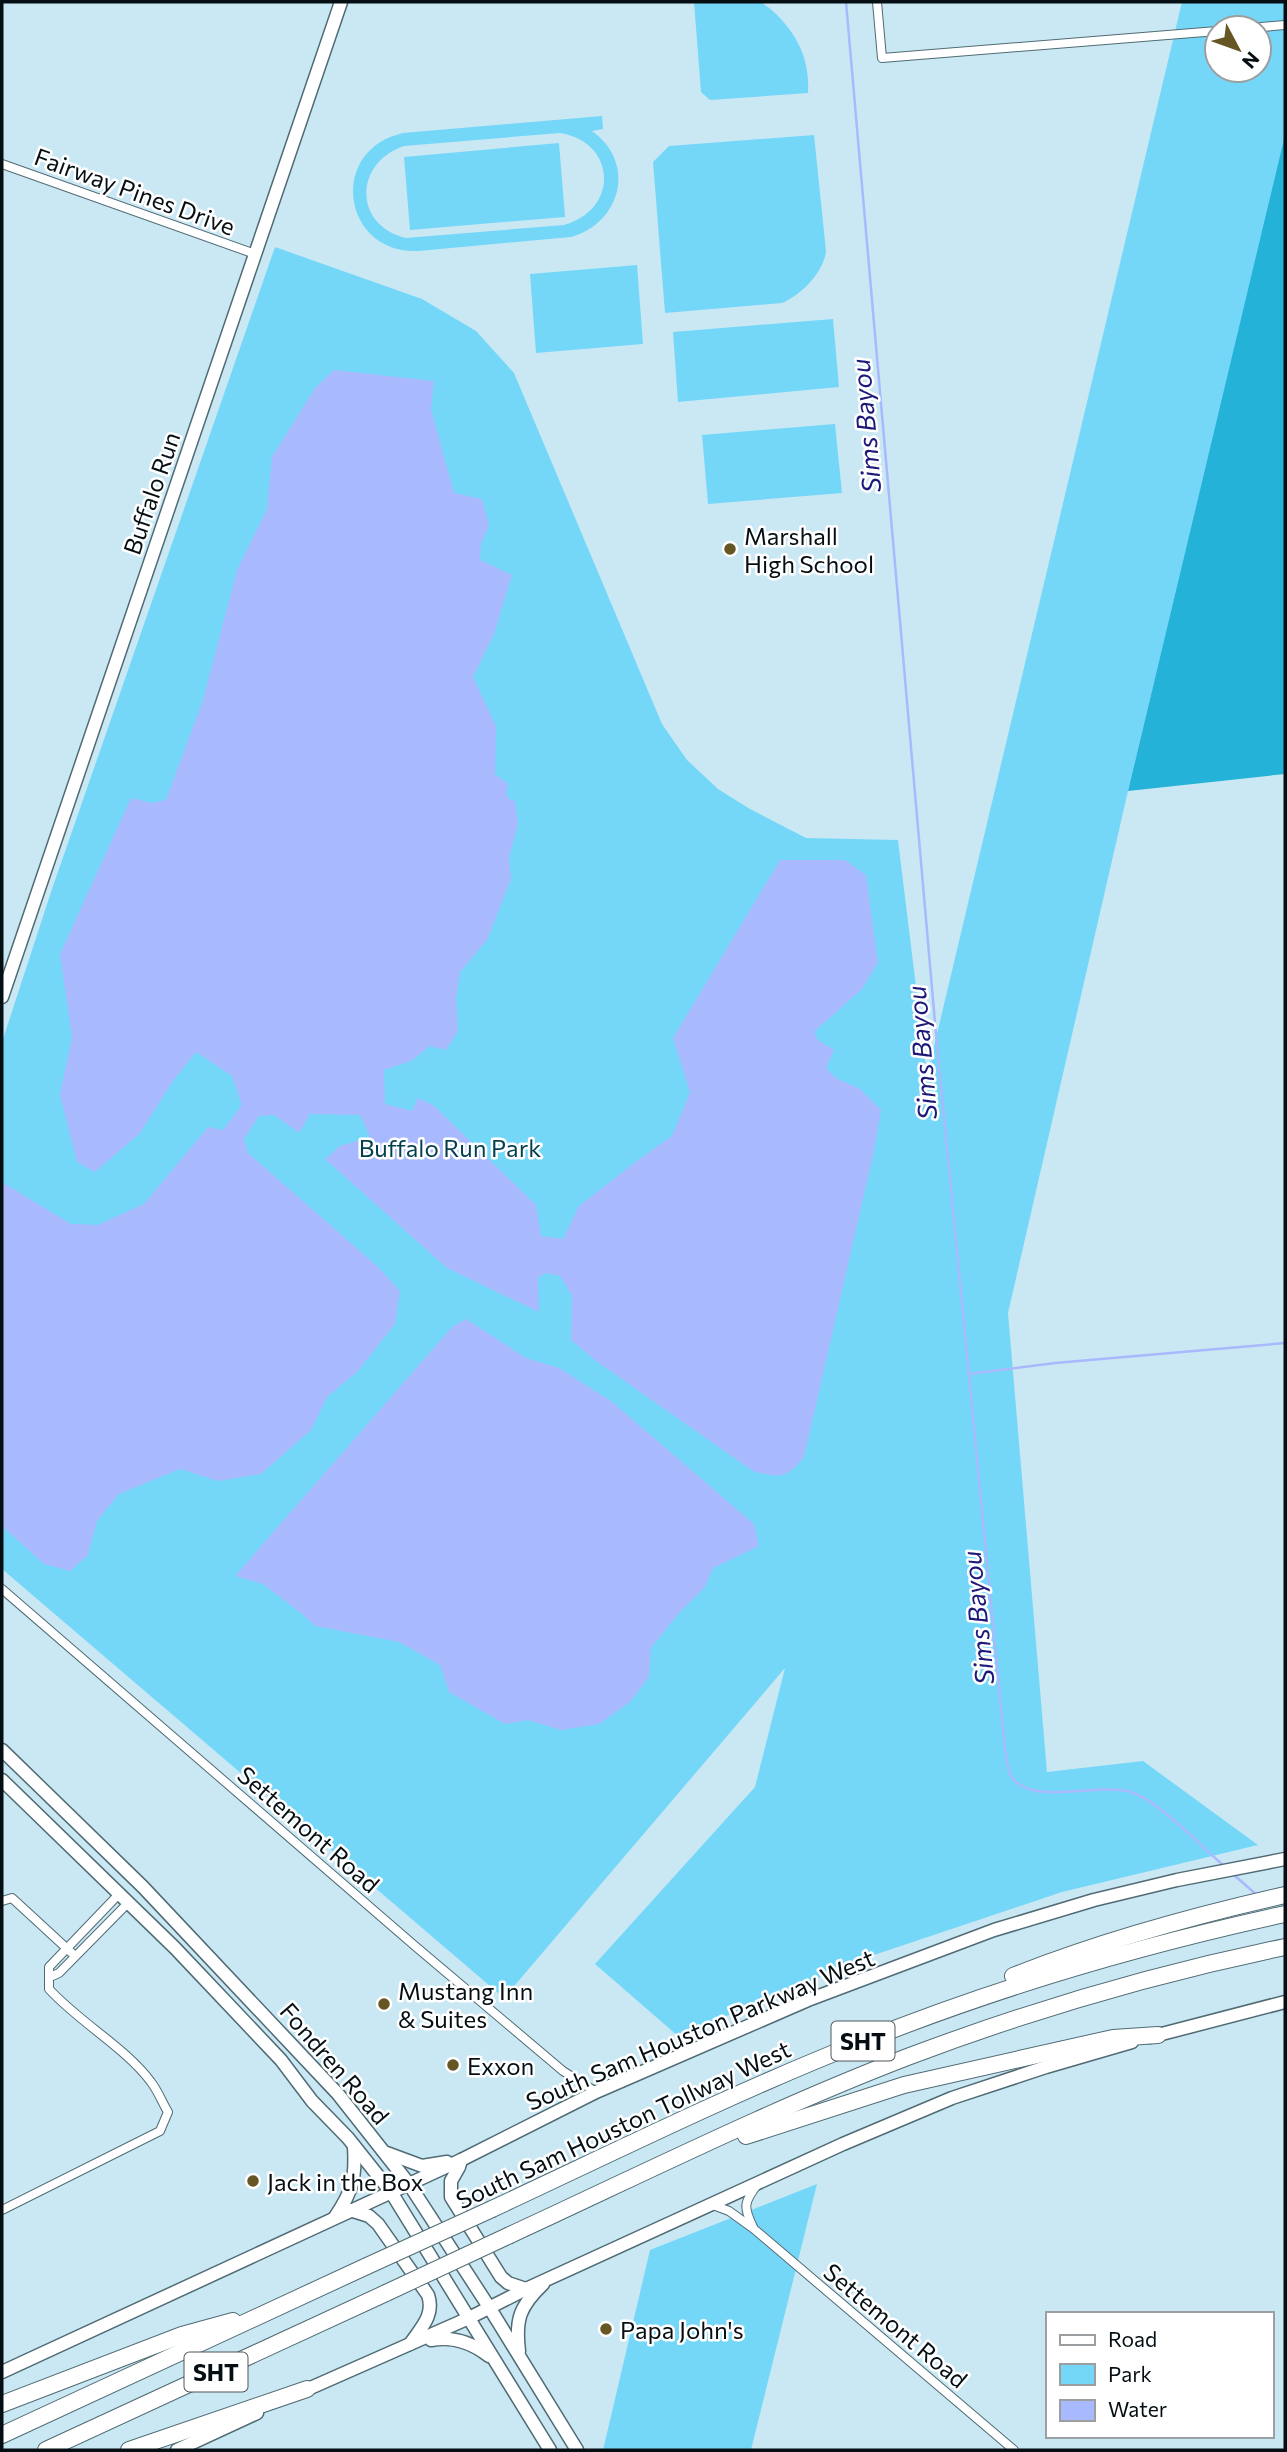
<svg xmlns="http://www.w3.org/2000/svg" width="1287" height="2452" font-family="Commissioner,sans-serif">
<rect width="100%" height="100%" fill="#cae8f4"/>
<g fill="#75d7f8" fill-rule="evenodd">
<path d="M694,2C709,2 748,0 760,2C766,5 773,11 777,15C799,37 810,62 808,93L710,100L701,92Z"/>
<path d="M1182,2H1285V138L1128,791L1008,1313L1047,1772L1143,1761L1258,1845L1062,1892L874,1955L678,2036L595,1964L755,1787L785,1668L504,1998L2,1569V1042L52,889L275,247L422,299L476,331L514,373L662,724L687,760L718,789L750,809L806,838L898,840L927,1076ZM1217,28H1259V70H1217Z"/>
<path d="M602,116L603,129L592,131C637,163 621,223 571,237L419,251C342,255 327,150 403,133ZM560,133C617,142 619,210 564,225L406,238C353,225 354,163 404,146Z"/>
<path d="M814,135L826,251C824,272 801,295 782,303L665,313L653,162L669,146Z"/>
<path d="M559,143L565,217L410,230L404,157Z"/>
<path d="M637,265L643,344L536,353L530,274Z"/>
<path d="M833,319L839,387L678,402L673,332Z"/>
<path d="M835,424L842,493L708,504L702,435Z"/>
<path d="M817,2184L751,2450H603L650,2250Z"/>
</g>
<path fill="#25b2d9" d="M1285,135V774L1128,791Z"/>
<g fill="#a9b9fd">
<path d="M334,370L434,381L431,409L454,493L482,499L489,525L481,544L480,560L512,575L494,634L473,677L496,726L495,774L508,784L506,793L509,799L515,801L518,824L509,857L511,879L487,940L460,972L456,999L458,1031L446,1050L430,1046L411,1061L384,1070L385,1104L412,1111L418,1098L433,1105L536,1205L541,1236L563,1239L579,1206L638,1160L672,1136L690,1092L673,1038L780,860H845L866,875L878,963L862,989L814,1032L818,1040L834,1050L826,1068L836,1078L860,1089L881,1110L874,1151L804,1457C786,1479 780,1478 753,1471L596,1361L571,1340L572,1296L560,1276L545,1273L538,1278L539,1312L447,1268L325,1159L340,1146L370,1137L360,1115L310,1114L299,1133L274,1115L259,1116L244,1139L248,1153L377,1266L400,1291L395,1324L357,1372L327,1397L311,1430L261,1474L218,1481L180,1469L119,1494L97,1521L88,1555L70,1571L44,1564L2,1526V1182L71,1224L98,1225L144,1204L208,1127L223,1130L242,1105L232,1076L196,1052L173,1081L140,1133L95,1172L77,1162L60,1095L72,1037L60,954L131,798L152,803L166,800L203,700L237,570L267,509L272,457L315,388Z"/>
<path d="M466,1319L526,1358L559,1368L611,1401L754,1524L759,1546L713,1568L705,1587L679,1613L651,1648L649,1677L630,1702L599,1724L561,1730L528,1720L505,1724L449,1692L440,1665L399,1642L315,1626L302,1614L263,1584L235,1576L452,1327Z"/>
</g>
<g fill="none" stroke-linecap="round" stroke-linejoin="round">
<g stroke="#a9b9fd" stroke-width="2.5">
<path d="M846,2L936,1034L1005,1749C1007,1757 1007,1769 1011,1776C1032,1809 1104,1779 1136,1794C1162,1805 1201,1846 1224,1866"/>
<path d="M969,1374L1055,1363L1285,1343"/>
<path d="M1234,1875L1258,1896"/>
</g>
<defs>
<g id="street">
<path d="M877,2L882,58L1217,31"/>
<path d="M1250,28L1285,25"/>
<path d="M2,164L255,254"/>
<path d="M2,1589L415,1946L563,2071L596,2092"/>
<path d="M2,1901L12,1898L75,1956"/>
<path d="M50,1977L59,1973L129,1902"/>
<path d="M713,2205L729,2211L754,2229L1014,2450"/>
<path d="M2,2210L160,2131L168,2112C162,2102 158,2091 151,2082C126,2048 79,2022 49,1989V1967L120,1893"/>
<path d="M753,2227C743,2207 744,2202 757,2185"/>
</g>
<g id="secondary">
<path d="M2,997L341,2"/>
<path d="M2,1750L143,1887L338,2094L409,2184L489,2307L577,2450"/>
<path d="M2,1780L175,1948L281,2060L312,2101L348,2138L391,2192L550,2450"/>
<path d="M1150,2037L1285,2002"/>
<path d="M387,2153L422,2166L447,2162"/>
<path d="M461,2160L459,2167L451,2181V2197L501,2277L508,2283L526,2289"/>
<path d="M350,2210L369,2216L378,2224L428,2295C435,2315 421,2328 410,2344"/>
<path d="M335,2217C353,2191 356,2177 354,2146"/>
<path d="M431,2340C453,2336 471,2342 489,2356"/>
<path d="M519,2351C515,2319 520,2306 543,2284"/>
<path d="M2,2372L461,2160L596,2092L808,2000L994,1930L1094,1900L1177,1880L1285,1859"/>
<path d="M299,2393L469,2318L526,2289L843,2144L952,2098L1046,2067L1132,2042"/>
<path d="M177,2450L257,2413"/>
</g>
<g id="highway">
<path d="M1013,1976C1101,1941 1192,1916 1285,1895"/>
<path d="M746,2136L904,2085L1113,2038L1158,2035"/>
<path d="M492,2209C612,2153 731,2094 854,2045C994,1988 1138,1946 1285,1914"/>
<path d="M510,2235C642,2174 774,2108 910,2056C1032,2010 1158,1973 1285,1947"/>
<path d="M2,2404L182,2335L233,2321"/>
<path d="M2,2435L367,2266"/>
<path d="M46,2450L386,2293"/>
<path d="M129,2450L307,2389"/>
</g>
</defs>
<use href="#street" stroke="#506b74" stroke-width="10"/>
<use href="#secondary" stroke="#506b74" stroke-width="15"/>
<use href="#highway" stroke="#506b74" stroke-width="18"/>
<use href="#street" stroke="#fff" stroke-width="8"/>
<use href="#secondary" stroke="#fff" stroke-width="12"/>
<use href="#highway" stroke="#fff" stroke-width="16"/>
<defs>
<g id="highway-bridge">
<path d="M367,2266L492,2209"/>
<path d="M386,2293L510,2235"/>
</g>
</defs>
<use href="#highway-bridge" stroke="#506b74" stroke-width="18" stroke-linecap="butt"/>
<use href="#highway-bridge" stroke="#fff" stroke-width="16"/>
</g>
<g fill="#655623" stroke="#fff" stroke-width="2.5">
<circle cx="730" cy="549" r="7"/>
<circle cx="384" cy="2004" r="7"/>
<circle cx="453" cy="2065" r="7"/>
<circle cx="253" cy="2181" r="7"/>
<circle cx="606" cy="2329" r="7"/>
</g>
<g text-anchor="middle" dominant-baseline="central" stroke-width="5" stroke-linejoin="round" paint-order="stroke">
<g fill="#fff" stroke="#50575a" stroke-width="2">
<rect x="831.5" y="2021.5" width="63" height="39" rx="5"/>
<rect x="184.5" y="2352.5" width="63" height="39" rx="5"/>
</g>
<g font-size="23" font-weight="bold" fill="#050f13">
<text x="863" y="2041">SHT</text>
<text x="216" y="2372">SHT</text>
</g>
<g font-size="24" fill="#050f13" stroke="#fff">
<text transform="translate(135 191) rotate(20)">Fairway Pines Drive</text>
<text transform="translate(151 493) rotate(-71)">Buffalo Run</text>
<text transform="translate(309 1829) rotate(41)">Settemont Road</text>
<text transform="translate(700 2029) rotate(-23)">South Sam Houston Parkway West</text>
<text transform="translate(335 2063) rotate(49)">Fondren Road</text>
<text transform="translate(623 2124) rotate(-25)">South Sam Houston Tollway West</text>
<text transform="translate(896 2325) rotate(40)">Settemont Road</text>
</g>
<g font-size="24" fill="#050f13" stroke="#fff" text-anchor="start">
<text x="744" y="535">Marshall<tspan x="744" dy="28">High School</tspan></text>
<text x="398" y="1990">Mustang Inn<tspan x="398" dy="28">&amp; Suites</tspan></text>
<text x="467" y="2065">Exxon</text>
<text x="267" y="2181">Jack in the Box</text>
<text x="620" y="2329">Papa John's</text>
</g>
<g font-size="24" fill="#033f4f" stroke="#fff">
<text x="450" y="1147">Buffalo Run Park</text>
</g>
<g font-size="26" font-style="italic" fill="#1d1978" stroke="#fff">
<text transform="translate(865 426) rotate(-95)">Sims Bayou</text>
<text transform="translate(921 1053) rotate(-95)">Sims Bayou</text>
<text transform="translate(977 1618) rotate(-96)">Sims Bayou</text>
</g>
</g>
<rect width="1287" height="2452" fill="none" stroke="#050f13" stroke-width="7"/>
<rect x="1046" y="2312" width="228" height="126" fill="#ffffff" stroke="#9b9fa1" stroke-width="2"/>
<rect x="1060" y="2335" width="35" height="10" fill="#ffffff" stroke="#9b9fa1" stroke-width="2"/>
<text x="1108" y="2347" font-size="21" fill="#050f13">Road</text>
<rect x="1060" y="2364" width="35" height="21" fill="#75d7f8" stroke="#9b9fa1" stroke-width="2"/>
<text x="1108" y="2382" font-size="21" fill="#050f13">Park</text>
<rect x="1060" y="2400" width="35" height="21" fill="#a9b9fd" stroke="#9b9fa1" stroke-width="2"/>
<text x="1108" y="2417" font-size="21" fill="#050f13">Water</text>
<g transform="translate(1238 49) rotate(131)"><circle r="33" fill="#ffffff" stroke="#9b9fa1" stroke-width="2"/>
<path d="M0-5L12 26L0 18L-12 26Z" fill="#655623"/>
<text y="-10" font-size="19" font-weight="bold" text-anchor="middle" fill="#050f13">N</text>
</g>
</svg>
